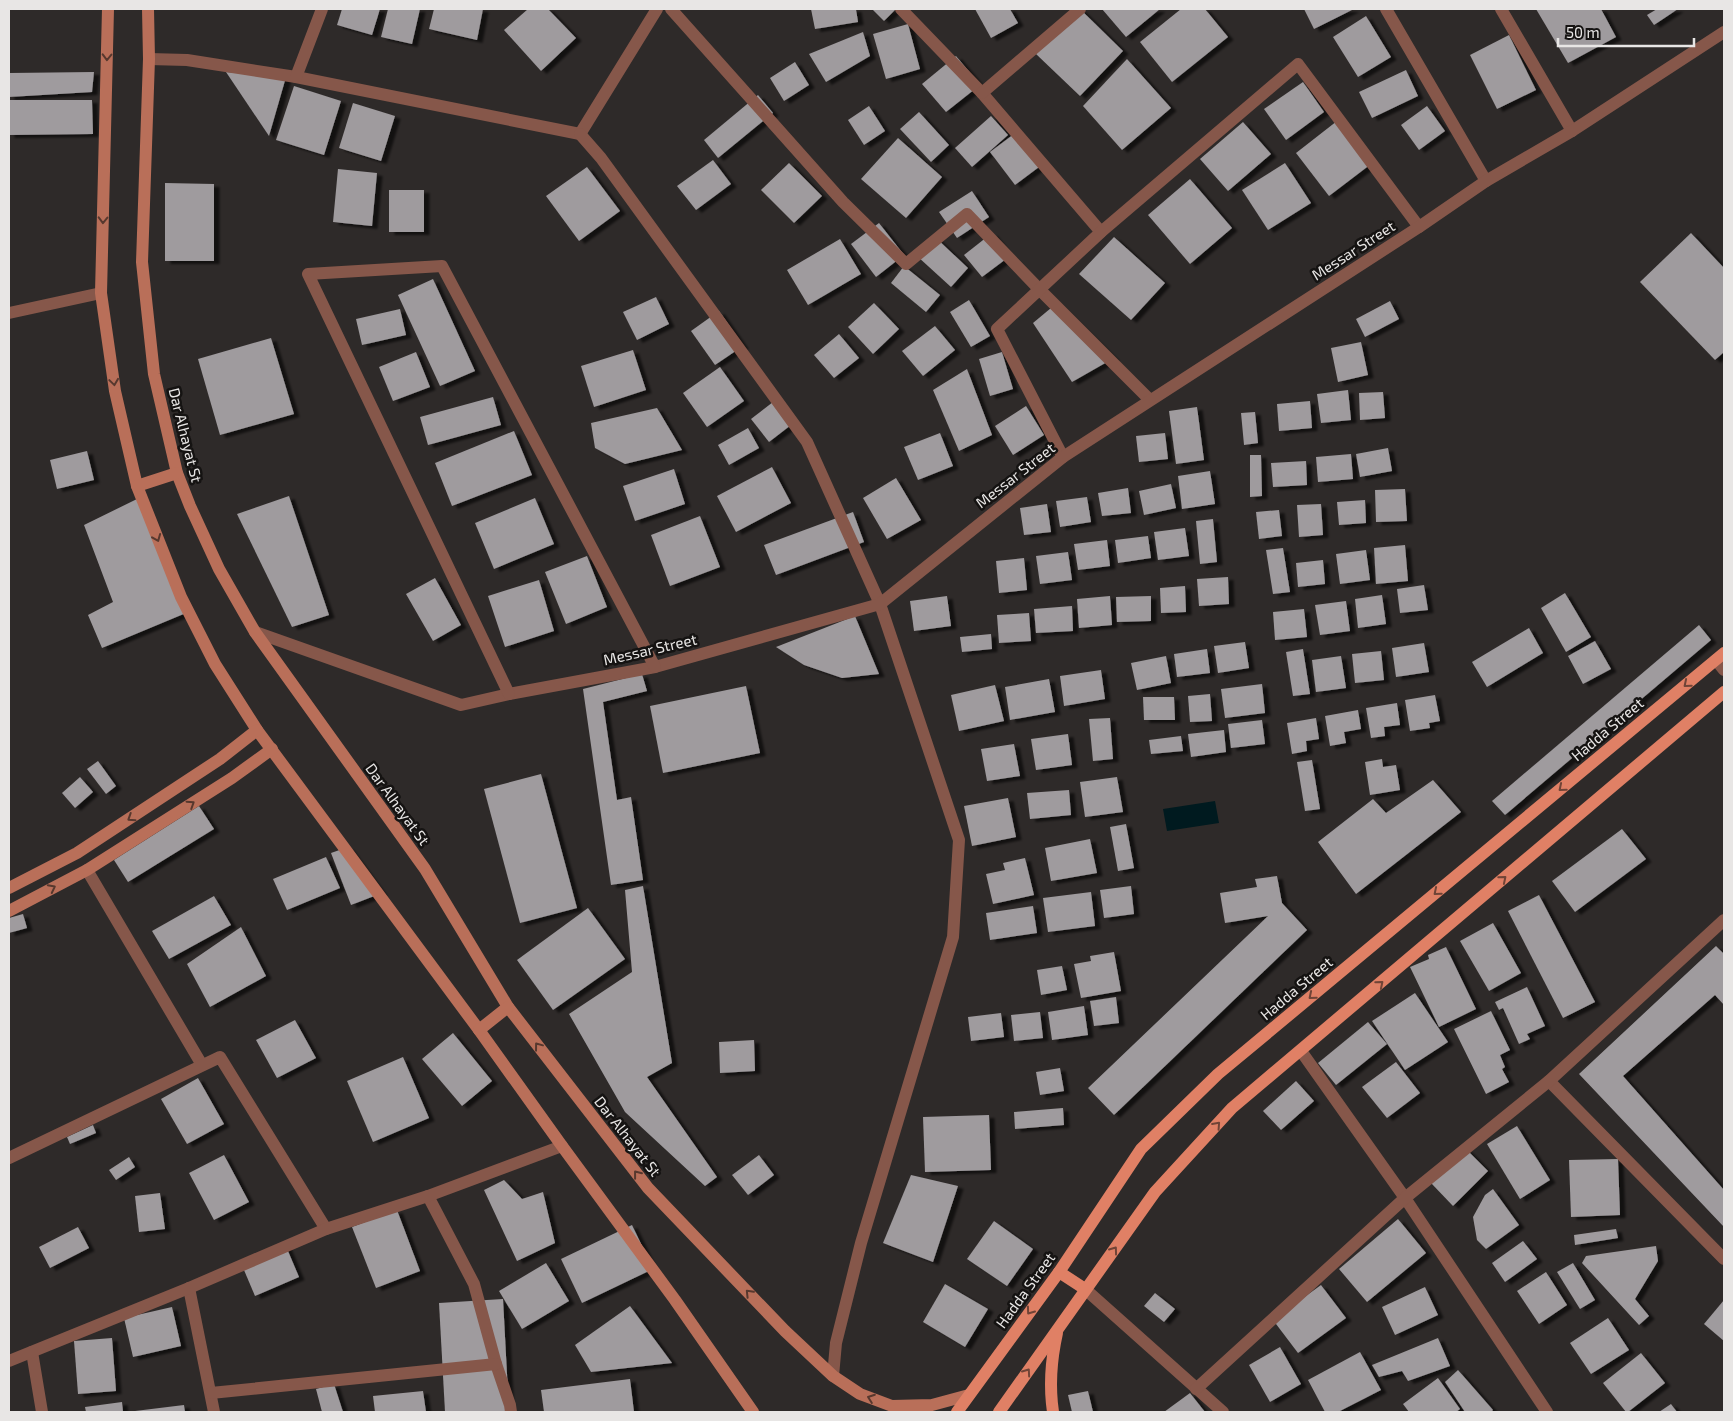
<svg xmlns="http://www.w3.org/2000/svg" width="1733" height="1421" font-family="'Exo 2',sans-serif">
<defs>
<filter id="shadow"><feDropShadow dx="5.5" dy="3" stdDeviation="1" flood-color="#0009"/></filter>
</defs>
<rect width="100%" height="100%" fill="#2e2a29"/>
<path fill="#001a1f" d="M1215,801L1219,823L1167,831L1163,809Z"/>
<g fill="#9f9b9e" filter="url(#shadow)">
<path d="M342,9H380L372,35L337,25Z"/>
<path d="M388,9H420L412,44L381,37Z"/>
<path d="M434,9H483L477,40L429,29Z"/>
<path d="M528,9H548L576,38L541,71L504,30Z"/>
<path d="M811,9H856L858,22L815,29Z"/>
<path d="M872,9H896L884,21Z"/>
<path d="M975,9H1010L1018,23L991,38Z"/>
<path d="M1080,9L1123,51L1080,96L1036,54Z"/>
<path d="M1102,9H1160L1126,37Z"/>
<path d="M1181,9H1205L1228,37L1172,82L1140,42Z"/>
<path d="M1304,9H1354L1314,29Z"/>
<path d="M1536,9H1601L1616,37L1568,63Z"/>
<path d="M1657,9H1678L1654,25L1647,15Z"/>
<path d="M1366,16L1391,57L1358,77L1333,37Z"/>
<path d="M908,24L920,69L886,79L873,34Z"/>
<path d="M863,32L870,56L826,82L809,54Z"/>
<path d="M1509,35L1536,90L1497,109L1470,55Z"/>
<path d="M956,56L980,85L946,112L922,84Z"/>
<path d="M1127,59L1171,108L1122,150L1083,106Z"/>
<path d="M795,62L809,85L784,101L770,78Z"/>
<path d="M1406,70L1418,96L1372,118L1359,92Z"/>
<path d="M94,72L92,92L9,97V73Z"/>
<path d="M226,72L286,77L269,136Z"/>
<path d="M1303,82L1324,112L1286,140L1264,109Z"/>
<path d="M294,86L341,101L324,155L276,140Z"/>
<path d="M758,95L773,113L718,158L704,140Z"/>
<path d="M9,100H92L93,134L9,135Z"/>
<path d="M353,103L395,116L381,161L339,148Z"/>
<path d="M869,106L885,131L864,145L848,120Z"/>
<path d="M1427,106L1445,131L1419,150L1401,125Z"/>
<path d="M919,112L949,145L931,162L900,129Z"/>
<path d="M991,116L1008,135L972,167L955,148Z"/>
<path d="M1337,121L1371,164L1329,196L1296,153Z"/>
<path d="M1243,122L1271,154L1228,191L1200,159Z"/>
<path d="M1014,134L1039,167L1015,185L990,152Z"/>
<path d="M898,138L942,177L906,218L861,179Z"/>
<path d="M713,160L731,184L696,210L677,186Z"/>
<path d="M789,163L822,196L794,223L761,190Z"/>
<path d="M1285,163L1311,203L1268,230L1242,190Z"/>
<path d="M587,167L620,211L579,241L546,196Z"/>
<path d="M338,169L377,173L372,226L333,222Z"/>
<path d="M1190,179L1232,228L1190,264L1148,215Z"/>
<path d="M165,183L214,184V261H165Z"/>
<rect x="389" y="190" width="35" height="42"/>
<path d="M972,191L989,217L957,238L939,212Z"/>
<path d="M879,223L904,255L876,277L851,244Z"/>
<path d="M992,233L1010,256L982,277L964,255Z"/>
<path d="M1691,233L1724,268V352L1715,360L1640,282Z"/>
<path d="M935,237L968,268L951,287L917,256Z"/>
<path d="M1114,237L1165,283L1131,320L1079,274Z"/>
<path d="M840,239L861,274L808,305L787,270Z"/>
<path d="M904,266L940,295L926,312L891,283Z"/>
<path d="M433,279L475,371L440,386L398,295Z"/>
<path d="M656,297L669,324L637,340L623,312Z"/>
<path d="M969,300L990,336L971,347L950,312Z"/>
<path d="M1390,301L1399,319L1365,337L1356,319Z"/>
<path d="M874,303L899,329L873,354L848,327Z"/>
<path d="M1057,303L1114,358L1072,382L1033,323Z"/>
<path d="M400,309L406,335L362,345L356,319Z"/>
<path d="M719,311L743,346L715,365L691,331Z"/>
<path d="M935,326L955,350L923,376L902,351Z"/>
<path d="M839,334L859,358L834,378L814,355Z"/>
<path d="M271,338L294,414L220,435L198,359Z"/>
<path d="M1361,342L1368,375L1338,382L1331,348Z"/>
<path d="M633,350L646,390L594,407L581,366Z"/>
<path d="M416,352L430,387L393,401L379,367Z"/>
<path d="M1002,352L1013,389L990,396L979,359Z"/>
<path d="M720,367L744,401L707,427L683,393Z"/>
<path d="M967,369L992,435L959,451L933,390Z"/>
<path d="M1348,390L1351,420L1321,423L1317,394Z"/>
<path d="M1383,392L1385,418L1360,420L1359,393Z"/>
<path d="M493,397L501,425L428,445L420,417Z"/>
<path d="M1310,401L1312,428L1279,431L1277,404Z"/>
<path d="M773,402L791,425L769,442L751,419Z"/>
<path d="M1026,406L1044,435L1013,455L995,426Z"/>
<path d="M1197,407L1204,460L1176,464L1169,411Z"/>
<path d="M657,408L682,450L625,464L595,448L591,423Z"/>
<path d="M1255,412L1258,443L1244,445L1241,413Z"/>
<path d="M748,428L759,448L729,465L718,445Z"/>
<path d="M514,431L532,475L452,506L435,463Z"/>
<path d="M940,433L953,466L918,480L904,447Z"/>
<path d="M1165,433L1168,459L1139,462L1136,436Z"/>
<path d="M1388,448L1392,471L1360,477L1356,454Z"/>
<path d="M87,451L94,480L57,489L50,460Z"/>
<path d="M1351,454L1353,479L1318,482L1316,457Z"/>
<path d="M1250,455H1261L1262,496L1250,497Z"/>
<path d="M1306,461L1307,485L1273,487L1271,463Z"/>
<path d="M772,467L791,503L736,532L717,496Z"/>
<path d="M674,469L685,504L635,521L623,486Z"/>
<path d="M1210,471L1215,504L1182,509L1178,476Z"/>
<path d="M896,478L921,520L887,539L863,498Z"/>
<path d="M1171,484L1176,508L1144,515L1139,491Z"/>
<path d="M1128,488L1131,513L1102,516L1098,493Z"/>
<path d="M1405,489L1407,521L1376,522L1375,490Z"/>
<path d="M289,496L329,615L292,627L237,514Z"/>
<path d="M1087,497L1091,522L1060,527L1056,501Z"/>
<path d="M535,498L554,544L494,569L475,523Z"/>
<path d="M137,499L186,613L102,648L88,615L113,602L84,525Z"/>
<path d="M1365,500L1366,523L1339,525L1337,502Z"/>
<path d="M1047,504L1051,532L1024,535L1020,508Z"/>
<path d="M1321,504L1323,535L1299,537L1297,505Z"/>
<path d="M1279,510L1282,536L1259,539L1256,512Z"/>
<path d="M853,512L864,542L776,575L764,545Z"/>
<path d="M700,516L720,567L670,586L651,535Z"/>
<path d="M1213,519L1217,562L1200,564L1196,521Z"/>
<path d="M1185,528L1189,556L1158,560L1154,532Z"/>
<path d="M1148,536L1151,558L1118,563L1115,540Z"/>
<path d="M1107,540L1110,566L1078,570L1074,544Z"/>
<path d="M1405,545L1408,581L1376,584L1374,548Z"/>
<path d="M1283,548L1290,592L1273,594L1266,550Z"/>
<path d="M1366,550L1370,580L1340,584L1336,554Z"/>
<path d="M1068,552L1072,580L1040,584L1036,556Z"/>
<path d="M587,556L607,607L566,624L545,572Z"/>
<path d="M1024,558L1027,590L999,593L996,561Z"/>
<path d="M1323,560L1325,584L1298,587L1296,563Z"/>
<path d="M1228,577L1229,604L1199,606L1197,579Z"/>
<path d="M435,578L461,625L433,641L406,594Z"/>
<path d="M539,580L554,631L505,647L488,596Z"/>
<path d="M1424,585L1428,610L1400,613L1397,589Z"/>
<path d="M1185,586L1186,612L1161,613L1160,588Z"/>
<path d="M1565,593L1591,637L1566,652L1541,608Z"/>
<path d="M1382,595L1386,624L1358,628L1355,599Z"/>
<path d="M947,596L951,626L914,631L910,601Z"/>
<path d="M1110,596L1112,625L1079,628L1077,599Z"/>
<path d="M1151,596V621L1117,622L1116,597Z"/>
<path d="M1346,601L1350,631L1320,635L1315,605Z"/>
<path d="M1072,606L1073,631L1036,633L1034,609Z"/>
<path d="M1304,609L1307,637L1275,640L1273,612Z"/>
<path d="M1029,613L1031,641L999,643L997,615Z"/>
<path d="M855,616L879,674L842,678L804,665L776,647Z"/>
<path d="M1699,625L1711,640L1505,815L1492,801Z"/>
<path d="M1529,628L1543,653L1487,687L1472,662Z"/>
<path d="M991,634L992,649L962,652L960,637Z"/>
<path d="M1595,641L1611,669L1583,684L1568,656Z"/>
<path d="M1245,642L1249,668L1218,673L1214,646Z"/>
<path d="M1424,643L1429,672L1396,677L1392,648Z"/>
<path d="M1207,649L1210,673L1177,677L1174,654Z"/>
<path d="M1303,649L1310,694L1293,696L1286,652Z"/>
<path d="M1381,651L1384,680L1355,683L1352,654Z"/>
<path d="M1166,656L1171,683L1137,690L1131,663Z"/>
<path d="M1341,656L1346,688L1316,692L1312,660Z"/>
<path d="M1101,670L1105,699L1064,706L1060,676Z"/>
<path d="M642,674L647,691L603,702L617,800L631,797L643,880L611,885L583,689Z"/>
<path d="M1049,679L1055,712L1010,720L1005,687Z"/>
<path d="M1262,684L1265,713L1225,718L1221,689Z"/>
<path d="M995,685L1004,721L959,731L951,695Z"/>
<path d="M746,686L760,753L663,773L650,706Z"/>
<path d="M1210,694L1212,721L1190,722L1188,696Z"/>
<path d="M1435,695L1440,721L1429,723L1430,728L1410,731L1405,700Z"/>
<path d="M1143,697H1174L1175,720H1144Z"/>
<path d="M1397,703L1400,725L1384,727L1385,736L1371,738L1366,708Z"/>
<path d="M1358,710L1361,729L1344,732L1346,743L1330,746L1325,716Z"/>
<path d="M1110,718L1113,759L1093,761L1089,719Z"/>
<path d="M1316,718L1319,739L1306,741L1307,751L1292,754L1287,723Z"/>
<path d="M1262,720L1265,744L1231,748L1228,724Z"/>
<path d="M1224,730L1226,752L1191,757L1188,734Z"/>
<path d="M1068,734L1072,765L1036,770L1031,739Z"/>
<path d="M1181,736L1183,751L1151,754L1149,740Z"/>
<path d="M1014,744L1020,776L987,781L981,749Z"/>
<path d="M1382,759L1383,767L1396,765L1400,790L1370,795L1365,762Z"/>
<path d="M1312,760L1320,809L1305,811L1297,762Z"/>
<path d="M98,761L116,786L106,794L87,769Z"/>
<path d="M541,774L577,908L520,923L484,789Z"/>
<path d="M80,777L93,792L75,808L62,793Z"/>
<path d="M1117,777L1123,812L1085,817L1080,782Z"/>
<path d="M1433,780L1461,812L1356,894L1318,842L1373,799L1386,813Z"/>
<path d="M1069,790L1071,815L1030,819L1027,793Z"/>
<path d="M1008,798L1016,837L972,846L964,806Z"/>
<path d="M199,806L214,829L128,882L114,860Z"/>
<path d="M1126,824L1134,868L1118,871L1110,827Z"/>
<path d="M1622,829L1646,859L1575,912L1552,881Z"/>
<path d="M1090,839L1097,873L1051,881L1045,848Z"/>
<path d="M348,847L382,893L351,905L331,853Z"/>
<path d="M326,857L340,888L287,910L273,879Z"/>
<path d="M1025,858L1034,895L993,904L986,874L1005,870L1003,863Z"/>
<path d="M1277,876L1282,903L1307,930L1114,1115L1088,1088L1268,916L1225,923L1220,893L1257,887L1255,879Z"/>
<path d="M643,886L672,1063L647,1077L717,1177L705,1186L625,1112L569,1014L632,972L625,890Z"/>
<path d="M1131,886L1134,914L1104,918L1100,890Z"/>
<path d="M1091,892L1095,926L1048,932L1043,898Z"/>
<path d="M1539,895L1595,1002L1563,1018L1508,911Z"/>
<path d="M214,896L231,925L169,959L152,931Z"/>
<path d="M1033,906L1037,933L990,940L986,913Z"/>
<path d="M588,908L625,959L553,1010L517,960Z"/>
<path d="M23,914L27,928L9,933V918Z"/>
<path d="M1493,923L1521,973L1489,991L1460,941Z"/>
<path d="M241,927L266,976L210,1007L187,964Z"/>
<path d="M1716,946L1724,954V1005L1715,995L1623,1076L1724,1190V1227L1579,1074Z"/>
<path d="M1446,947L1476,1009L1439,1027L1410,967L1429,959L1428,955Z"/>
<path d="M1114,952L1121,991L1081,998L1074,964L1091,961L1090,956Z"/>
<path d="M1062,966L1067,990L1041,995L1037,970Z"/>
<path d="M1527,987L1545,1026L1527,1034L1530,1039L1519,1044L1503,1008L1499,1010L1495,1002Z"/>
<path d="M1415,993L1448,1042L1405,1070L1372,1021Z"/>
<path d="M1116,997L1119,1023L1094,1026L1090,1001Z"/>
<path d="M1084,1006L1088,1035L1052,1040L1048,1012Z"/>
<path d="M1491,1011L1510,1050L1500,1055L1505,1067L1502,1069L1509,1082L1486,1094L1454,1029Z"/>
<path d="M1040,1012L1043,1038L1014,1041L1011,1015Z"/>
<path d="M1001,1013L1004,1037L971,1041L968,1017Z"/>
<path d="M295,1020L316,1058L277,1078L256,1040Z"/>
<path d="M1368,1022L1387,1044L1336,1085L1318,1063Z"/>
<path d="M453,1033L492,1081L462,1106L422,1059Z"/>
<path d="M754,1040L755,1071L720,1073L719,1042Z"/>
<path d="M403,1057L429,1118L373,1142L347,1081Z"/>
<path d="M1396,1062L1420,1093L1387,1118L1362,1087Z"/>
<path d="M1060,1068L1064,1091L1040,1095L1036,1072Z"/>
<path d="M198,1078L224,1124L187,1144L161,1099Z"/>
<path d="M1296,1081L1314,1101L1281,1130L1263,1111Z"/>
<path d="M1063,1108L1064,1125L1015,1129L1014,1112Z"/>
<path d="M989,1115L991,1170L925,1172L923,1117Z"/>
<path d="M93,1125L96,1133L70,1144L67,1137Z"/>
<path d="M1517,1126L1550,1180L1520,1199L1487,1144Z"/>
<path d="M1466,1149L1488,1171L1453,1206L1431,1183Z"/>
<path d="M224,1155L249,1202L214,1220L189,1173Z"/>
<path d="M759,1155L774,1175L748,1195L732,1175Z"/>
<path d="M129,1157L135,1167L116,1180L109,1170Z"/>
<path d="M1618,1159L1620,1215L1571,1217L1569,1160Z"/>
<path d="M911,1175L958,1186L933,1262L883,1243Z"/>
<path d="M504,1180L522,1199L543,1192L555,1243L517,1261L484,1190Z"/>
<path d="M1493,1189L1519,1225L1486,1249L1477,1240L1473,1217L1485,1195Z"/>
<path d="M160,1193L165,1229L139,1232L135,1196Z"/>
<path d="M397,1210L420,1271L376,1288L352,1227Z"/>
<path d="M1398,1219L1426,1253L1367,1302L1339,1269Z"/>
<path d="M994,1221L1033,1249L1007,1286L967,1259Z"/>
<path d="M632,1225L653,1269L582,1303L561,1259Z"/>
<path d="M78,1227L89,1248L50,1268L39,1247Z"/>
<path d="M1616,1229L1618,1238L1575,1245L1574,1235Z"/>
<path d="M1523,1241L1537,1259L1505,1282L1492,1263Z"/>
<path d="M285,1244L299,1277L255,1296L241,1263Z"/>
<path d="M1656,1246L1658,1261L1635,1299L1649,1316L1639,1325L1582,1263L1586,1256Z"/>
<path d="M546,1263L569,1301L522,1329L499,1291Z"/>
<path d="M1573,1263L1595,1300L1580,1309L1557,1272Z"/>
<path d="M1546,1272L1567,1305L1539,1324L1517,1291Z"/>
<path d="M945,1284L988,1309L965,1347L923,1322Z"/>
<path d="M1321,1285L1346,1318L1298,1353L1273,1320Z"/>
<path d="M1425,1287L1438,1315L1395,1335L1382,1307Z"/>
<path d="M1155,1293L1175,1309L1164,1322L1144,1306Z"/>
<path d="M503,1299L509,1412H445L439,1303Z"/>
<path d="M1724,1300V1341L1704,1324Z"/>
<path d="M630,1306L672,1363L591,1372L575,1345Z"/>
<path d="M172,1307L181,1346L133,1357L124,1318Z"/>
<path d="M1608,1318L1629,1350L1591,1374L1570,1343Z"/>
<path d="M112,1338L116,1391L78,1394L74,1341Z"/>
<path d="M1438,1338L1450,1366L1408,1381L1402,1371L1379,1377L1372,1365Z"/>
<path d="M1280,1347L1301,1384L1270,1402L1249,1365Z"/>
<path d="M1360,1352L1381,1390L1338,1412H1325L1308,1380Z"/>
<path d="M1641,1353L1665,1383L1628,1412H1626L1603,1383Z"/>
<path d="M1458,1370L1493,1410L1491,1412H1465L1445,1382Z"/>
<path d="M1438,1378L1460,1409L1456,1412H1409L1403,1404Z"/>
<path d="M630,1379L634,1412H544L541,1390Z"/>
<path d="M334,1384L343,1412H322L316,1389Z"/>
<path d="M423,1391L426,1412H375L373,1396Z"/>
<path d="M1088,1391L1093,1412H1072L1068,1395Z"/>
<path d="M1190,1393L1205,1412H1164Z"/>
<path d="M122,1402L123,1412H86L85,1407Z"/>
<path d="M1671,1404L1677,1412H1659Z"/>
<path d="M184,1405L185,1412H135V1411Z"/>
</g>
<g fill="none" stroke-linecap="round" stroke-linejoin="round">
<g stroke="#86574a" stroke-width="12">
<path d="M671,9L843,202L906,264L967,214L1039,289L1150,400"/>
<path d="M901,9L982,93L1101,232"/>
<path d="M1386,9L1486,181"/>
<path d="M1501,9L1572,131"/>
<path d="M149,59L187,60L296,77L580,134L657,9"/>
<path d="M296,77L322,9"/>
<path d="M982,93L1080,9"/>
<path d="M580,134L601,158L807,442L880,604L959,840L953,937L861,1243L836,1343L833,1376"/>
<path d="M9,313L101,293"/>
<path d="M1063,457L997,329L1101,232L1298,64L1419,227"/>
<path d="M255,632L461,705L509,694L655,667L880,604L1063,457L1419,227L1486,181L1572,131L1724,32"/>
<path d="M1716,660L1724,670"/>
<path d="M509,694L308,274L442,266L655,667"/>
<path d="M87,870L202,1065"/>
<path d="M1301,1051L1405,1198L1547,1412"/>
<path d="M1549,1081L1724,1259"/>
<path d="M9,1158L220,1057L326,1229"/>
<path d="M428,1196L474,1284L496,1364L510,1405L511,1412"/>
<path d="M189,1288L214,1412"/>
<path d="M1085,1289L1223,1412"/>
<path d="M32,1352L42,1412"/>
<path d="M9,1361L189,1288L326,1229L428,1196L562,1146"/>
<path d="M1196,1389L1405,1198L1549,1081L1724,920"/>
<path d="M211,1393L496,1364"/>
</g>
<g stroke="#b96f59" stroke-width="12">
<path d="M108,9L101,293L115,391L137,486L181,597L215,664L257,730L479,1030L562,1146L675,1300L753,1412"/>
<path d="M148,9L149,59L142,262L154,374L177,473L190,506L219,569L255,632L425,869L508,1007L648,1188L785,1331L833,1376L860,1394L892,1406L932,1405L969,1395"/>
<path d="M137,486L177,473"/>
<path d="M9,888L77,853L220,759L257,730"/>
<path d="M9,911L87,870L232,778L272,749"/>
<path d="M479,1030L508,1007"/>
</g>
<g stroke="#e08065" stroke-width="12">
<path d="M1059,1272L1085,1289"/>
<path d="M957,1412L1059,1272L1141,1149L1218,1074L1724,653"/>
<path d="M999,1412L1155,1192L1232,1108L1724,692"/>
<path d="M1053,1412C1049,1385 1051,1360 1057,1333"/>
</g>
</g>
<defs><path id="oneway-chevron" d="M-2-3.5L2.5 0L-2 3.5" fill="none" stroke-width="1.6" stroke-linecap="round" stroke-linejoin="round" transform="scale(1.25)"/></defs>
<g stroke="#57382e">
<use href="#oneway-chevron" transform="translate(107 57) rotate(91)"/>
<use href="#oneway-chevron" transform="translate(103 220) rotate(91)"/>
<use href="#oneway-chevron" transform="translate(114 382) rotate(82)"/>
<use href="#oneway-chevron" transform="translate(157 538) rotate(68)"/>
<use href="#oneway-chevron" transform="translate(191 804) rotate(-33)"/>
<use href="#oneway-chevron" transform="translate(131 818) rotate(147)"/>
<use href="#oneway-chevron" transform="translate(52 888) rotate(-27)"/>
<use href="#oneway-chevron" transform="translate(538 1046) rotate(-127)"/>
<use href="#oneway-chevron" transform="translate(637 1174) rotate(-128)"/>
<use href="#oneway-chevron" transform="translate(749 1293) rotate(-134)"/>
<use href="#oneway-chevron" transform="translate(871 1398) rotate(-160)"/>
</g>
<g stroke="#704437">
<use href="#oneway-chevron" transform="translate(1687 684) rotate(140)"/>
<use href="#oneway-chevron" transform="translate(1562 788) rotate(140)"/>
<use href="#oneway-chevron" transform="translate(1503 879) rotate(-40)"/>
<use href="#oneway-chevron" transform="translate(1437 892) rotate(140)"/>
<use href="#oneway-chevron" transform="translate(1380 984) rotate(-40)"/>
<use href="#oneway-chevron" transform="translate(1312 996) rotate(140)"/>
<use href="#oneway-chevron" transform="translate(1217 1125) rotate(-48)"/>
<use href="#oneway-chevron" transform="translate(1114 1250) rotate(-54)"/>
<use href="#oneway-chevron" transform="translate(1030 1311) rotate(126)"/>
<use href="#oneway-chevron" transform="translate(1027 1372) rotate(-55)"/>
</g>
<g text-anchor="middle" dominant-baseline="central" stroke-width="5" stroke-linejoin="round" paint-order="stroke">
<g font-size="15" fill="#e8e6e5" stroke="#151312">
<text transform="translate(1353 250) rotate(-33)">Messar Street</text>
<text transform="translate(186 435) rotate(76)">Dar Alhayat St</text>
<text transform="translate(1015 475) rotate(-38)">Messar Street</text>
<text transform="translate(650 649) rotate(-13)">Messar Street</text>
<text transform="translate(1607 729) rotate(-40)">Hadda Street</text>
<text transform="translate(398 804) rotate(54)">Dar Alhayat St</text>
<text transform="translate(1296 988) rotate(-40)">Hadda Street</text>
<text transform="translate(628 1136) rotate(52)">Dar Alhayat St</text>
<text transform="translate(1025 1290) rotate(-54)">Hadda Street</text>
</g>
</g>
<rect width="1733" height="1421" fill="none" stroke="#e8e6e5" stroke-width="20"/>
<path d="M1558 38v8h136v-8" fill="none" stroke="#e8e6e5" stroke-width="2.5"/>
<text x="1566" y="38" font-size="15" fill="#e8e6e5" stroke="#151312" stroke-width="4" paint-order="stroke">50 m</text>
</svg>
